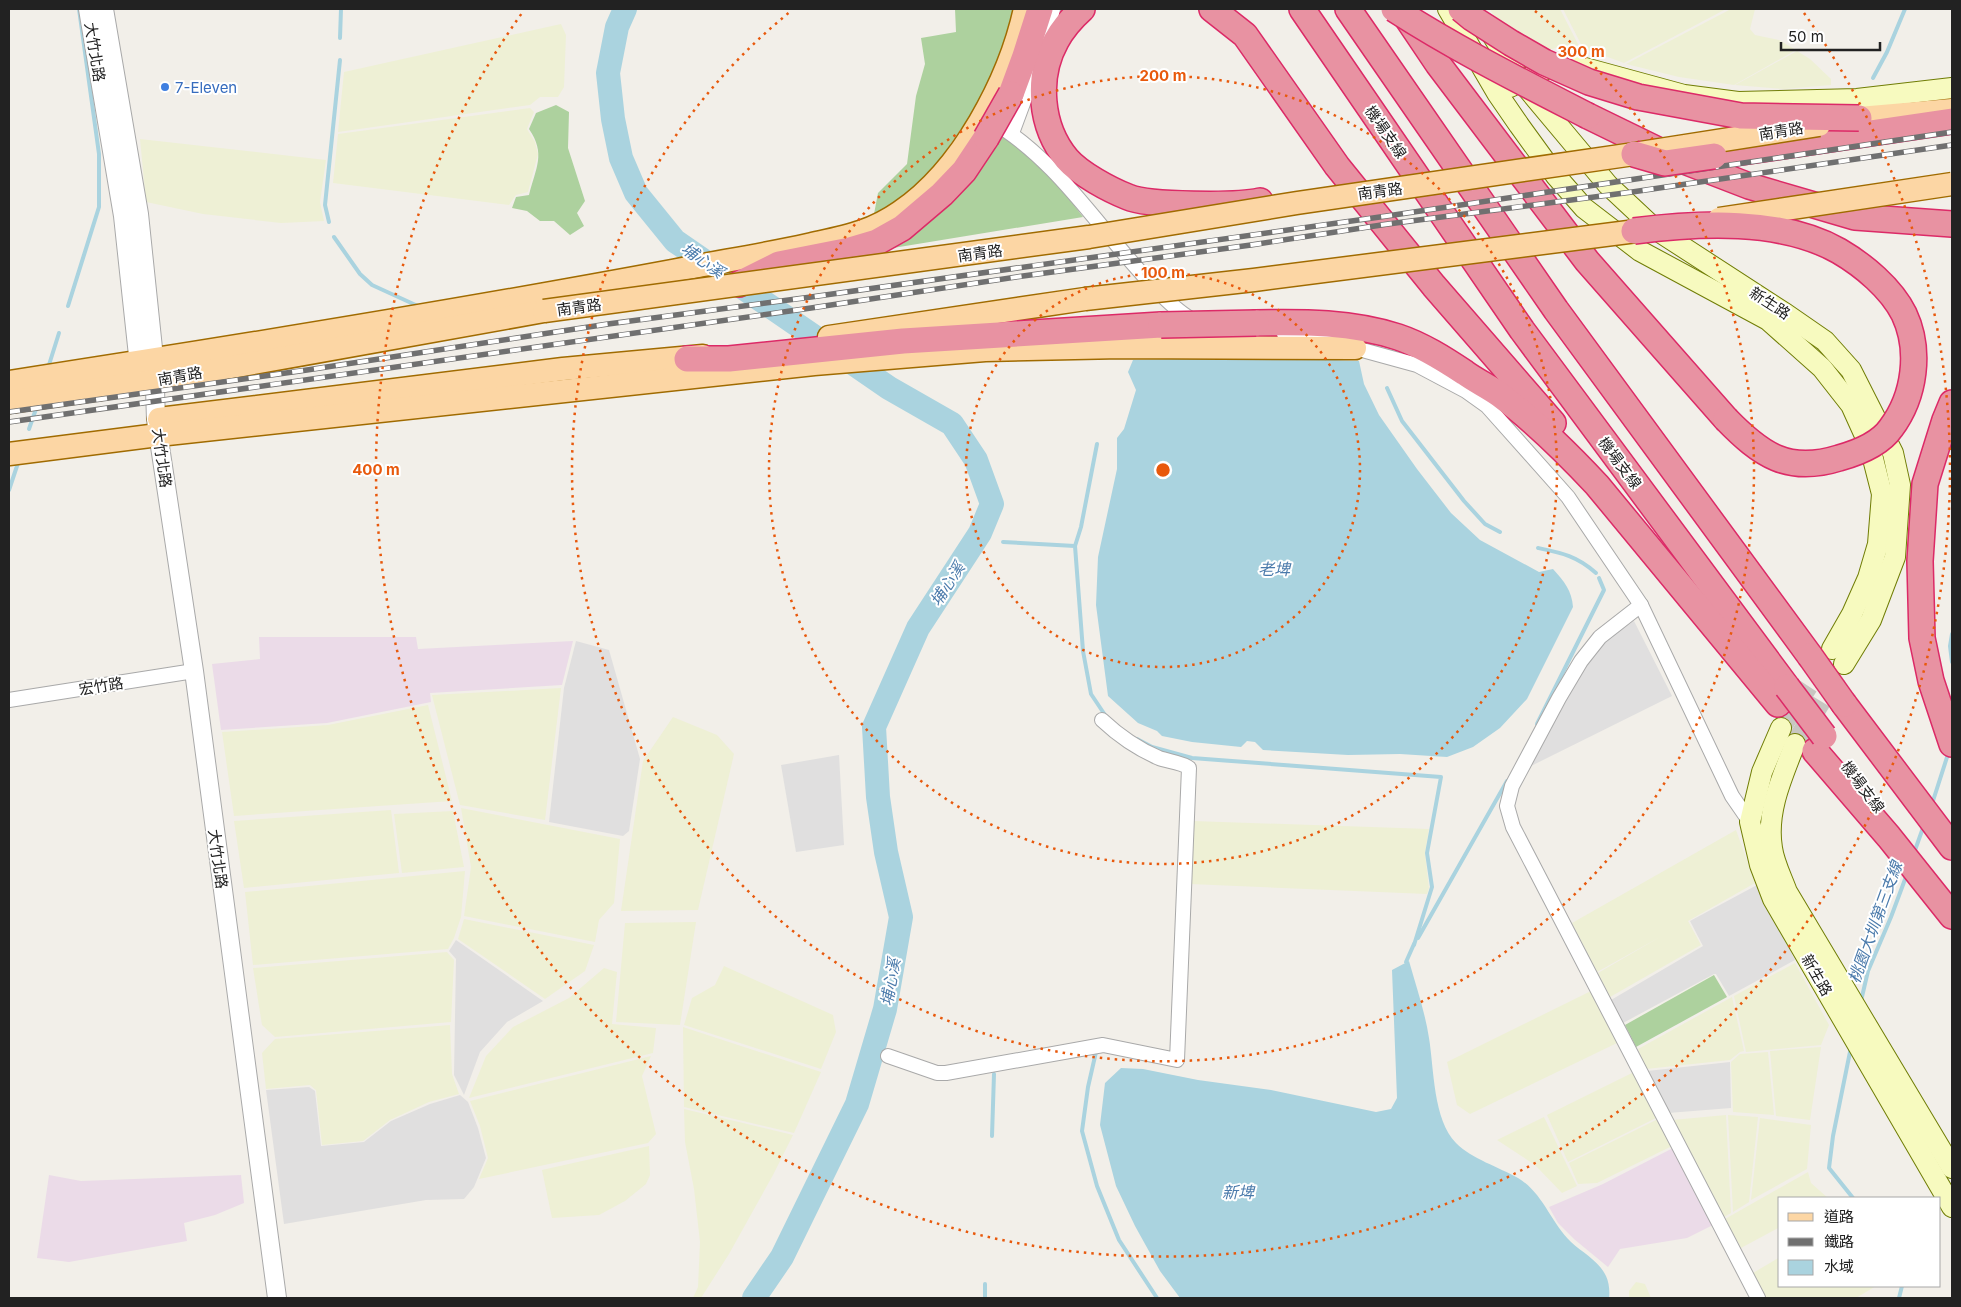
<svg xmlns="http://www.w3.org/2000/svg" width="1961" height="1307" font-family="Inter,'Noto Sans TC',sans-serif">
<rect width="100%" height="100%" fill="#f2efe9"/>
<g fill="#e0dfdf">
<path d="M1634,621L1672,696L1531,766L1589,658L1603,642Z"/>
<path d="M576,641L609,650L640,759L629,831L623,836L549,822L564,688Z"/>
<path d="M839,755L844,845L796,852L781,765Z"/>
<path d="M1757,885L1795,960L1729,996L1716,974H1714L1623,1023L1611,1000L1703,946L1690,921Z"/>
<path d="M456,940L543,1001L507,1022L480,1052L464,1095L454,1075L456,959L449,951Z"/>
<path d="M1730,1062L1731,1108L1668,1113L1647,1071Z"/>
<path d="M309,1087L315,1091L321,1146L364,1142L391,1121L430,1104L460,1095L468,1102L478,1128L486,1158L474,1187L464,1199L426,1200L284,1224L266,1090Z"/>
</g>
<g fill="#ebdbe8">
<path d="M259,637H416L418,649L573,641L562,685L430,693L431,702L327,723L221,730L212,664L260,659Z"/>
<path d="M1673,1148L1713,1225L1687,1238L1620,1249L1608,1267L1574,1239L1558,1223L1549,1207L1603,1184Z"/>
<path d="M49,1175L81,1181L241,1175L244,1203L215,1215L184,1223L187,1241L69,1262L37,1258Z"/>
</g>
<g fill="#eef0d5">
<path d="M1490,9H1560L1580,48L1563,46L1545,51L1498,23Z"/>
<path d="M1563,9H1726L1624,63L1583,48Z"/>
<path d="M1731,9H1755L1750,29L1755,35L1779,40L1796,50L1734,85L1679,77L1626,64Z"/>
<path d="M561,24L566,35L564,87L558,97H540L530,105L338,132L344,72Z"/>
<path d="M1797,51L1810,59L1831,79V85L1784,89L1735,85Z"/>
<path d="M530,108L534,112L527,129L535,142L538,154L528,192L516,195L509,205L333,183L338,134Z"/>
<path d="M140,139L326,160L320,202L324,221L281,223L203,214L146,202Z"/>
<path d="M561,688L545,820L460,805L432,695Z"/>
<path d="M428,705L452,801L234,816L222,732L328,725Z"/>
<path d="M673,717L717,735L734,754L698,910L621,911L643,761Z"/>
<path d="M461,808L620,839L614,903L599,920L595,942L464,916L471,867Z"/>
<path d="M391,810L399,873L244,888L234,821Z"/>
<path d="M453,811L464,867L402,873L394,814Z"/>
<path d="M1193,821L1429,829L1425,853L1429,888L1427,894L1190,884Z"/>
<path d="M1736,830L1755,883L1688,921L1701,945L1610,997L1598,973L1660,937L1597,972L1572,923Z"/>
<path d="M465,871L461,917L454,938L448,949L253,965L245,892Z"/>
<path d="M464,919L594,945L585,971L545,999L458,939Z"/>
<path d="M696,922L680,1025L616,1022L625,923Z"/>
<path d="M447,952L454,960L451,1022L275,1037L262,1025L253,968Z"/>
<path d="M1795,963L1829,1025L1821,1045L1746,1052L1734,996Z"/>
<path d="M724,966L833,1015L836,1032L821,1069L684,1025L692,998L715,985Z"/>
<path d="M604,968L617,972L612,1024L656,1028L653,1053L469,1098L486,1056L513,1027L569,998Z"/>
<path d="M1591,991L1617,1043L1470,1114L1457,1105L1447,1062Z"/>
<path d="M1732,997L1744,1051L1740,1052L1730,1060L1646,1069L1638,1049Z"/>
<path d="M450,1025L452,1074L459,1094L429,1102L390,1120L363,1141L322,1145L316,1090L310,1085L266,1089L262,1053L275,1039Z"/>
<path d="M683,1027L821,1072L794,1133L684,1107Z"/>
<path d="M1821,1047L1810,1120L1776,1116L1770,1051Z"/>
<path d="M1768,1052L1774,1115L1733,1112L1731,1062L1740,1054Z"/>
<path d="M651,1056L642,1076L656,1134L648,1143L479,1179L488,1158L480,1126L470,1101Z"/>
<path d="M1634,1072L1658,1117L1568,1162L1547,1115Z"/>
<path d="M684,1109L793,1135L773,1175L729,1254L701,1298H693L698,1287L700,1242L694,1189L685,1142Z"/>
<path d="M1726,1115L1731,1213L1724,1217L1672,1120Z"/>
<path d="M1728,1115L1758,1117L1749,1202L1733,1212Z"/>
<path d="M1544,1117L1577,1186L1562,1193L1535,1165L1497,1140Z"/>
<path d="M1760,1118L1811,1125L1807,1169L1751,1200Z"/>
<path d="M1658,1119L1672,1146L1597,1183L1578,1184L1569,1163Z"/>
<path d="M649,1146L650,1175L646,1184L625,1201L599,1215L552,1218L542,1170Z"/>
<path d="M1808,1172L1811,1183L1828,1198H1780V1227L1741,1248L1725,1219Z"/>
<path d="M1780,1257V1286H1876L1856,1298H1765L1753,1273Z"/>
<path d="M1636,1282L1645,1284L1651,1298H1629V1291Z"/>
</g>
<g fill="#add19e">
<path d="M955,9H1017L999,65L977,106L956,136L927,178L889,211L874,214L878,193L907,164L916,96L925,64L921,38L956,32Z"/>
<path d="M556,105L569,112L568,148L585,201L577,213L584,226L570,235L554,221H540L527,211L512,208L516,197L529,195C536,167 546,154 529,129L536,113Z"/>
<path d="M1001,134L1048,171L1083,217L893,248C903,232 923,228 936,216C962,192 981,163 1001,134Z"/>
<path d="M1714,975L1727,997L1636,1047L1625,1025Z"/>
</g>
<g fill="#aad3df">
<path d="M1265,357L1359,361L1364,384L1379,415L1417,469L1451,513L1480,540L1539,572L1553,569C1564,581 1572,591 1573,607L1527,699L1500,728L1473,747L1447,757L1400,754L1348,755L1263,750L1255,742L1247,741L1241,747L1192,742L1162,736L1157,731L1138,723L1108,696L1096,605L1098,557L1117,469V438L1124,429L1136,390L1128,372L1133,360Z"/>
<path d="M1409,961C1416,986 1425,1012 1429,1038C1434,1068 1433,1120 1456,1143C1472,1159 1499,1167 1518,1178C1543,1193 1551,1223 1571,1242C1583,1253 1599,1261 1606,1276C1609,1282 1610,1292 1609,1298H1180L1160,1271L1135,1226L1116,1186L1100,1125L1105,1083L1121,1068L1143,1069L1198,1080L1271,1090L1376,1112L1391,1109L1397,1098L1392,970Z"/>
</g>
<g fill="none" stroke-linecap="round" stroke-linejoin="round">
<g stroke="#aad3df" stroke-width="4">
<path d="M340,38L341,9"/>
<path d="M1873,78L1887,52L1905,9"/>
<path d="M329,222L325,205L340,60"/>
<path d="M334,237L360,274L372,285L420,307"/>
<path d="M68,306L99,207V154L79,9"/>
<path d="M48,368L59,333"/>
<path d="M1387,388L1402,421L1464,501L1485,524L1500,532"/>
<path d="M29,429L37,406"/>
<path d="M9,490L19,460"/>
<path d="M1003,542L1075,546L1083,651L1091,694L1107,718"/>
<path d="M1075,546L1081,527L1097,444"/>
<path d="M1538,548C1562,553 1577,556 1596,573"/>
<path d="M1952,634L1950,646L1952,662"/>
<path d="M1537,724L1604,590L1599,578"/>
<path d="M1137,739L1152,747L1192,758L1441,777L1427,853L1432,887L1414,945"/>
<path d="M1932,804L1949,751"/>
<path d="M1914,853L1924,825"/>
<path d="M1418,938L1507,781"/>
<path d="M1406,962L1414,944"/>
<path d="M1861,1001L1868,971L1891,917L1907,874"/>
<path d="M1851,1047L1833,1136L1829,1168L1853,1198"/>
<path d="M1096,1052L1088,1087L1082,1131L1097,1186L1119,1240L1157,1298"/>
<path d="M992,1136L994,1074"/>
<path d="M985,1284V1298"/>
<path d="M1899,1298L1902,1286"/>
</g>
<path stroke="#aad3df" stroke-width="24" d="M625,9L617,27L608,73L613,119L621,158L636,193L675,241L889,388L952,424L976,460L992,504L980,533L918,628L874,727L878,797L886,852L901,917L885,1009L857,1104L782,1257L754,1298"/>
<g stroke="#c8c6c1" stroke-width="20" stroke-dasharray="20 10" stroke-linecap="butt">
<path d="M1781,728L1832,649"/>
<path d="M1795,744L1844,664"/>
</g>
<defs>
<g id="minor">
<path d="M991,121C1047,153 1086,209 1128,258C1144,276 1176,315 1198,322"/>
<path d="M1012,133L1042,52L1053,9"/>
<path d="M1284,334L1325,337L1355,348L1417,365L1466,391L1487,406L1568,497L1641,605L1732,796L1752,825"/>
<path d="M1641,605L1600,637L1581,661L1559,698L1512,786L1507,806L1513,827L1758,1298"/>
<path d="M9,700L194,671"/>
<path d="M888,1056L937,1073H946L1103,1045L1177,1060L1189,768C1184,763 1167,761 1159,758C1138,749 1119,736 1102,720"/>
</g>
<g id="tertiary">
<path d="M88,9L123,216L140,374"/>
<path d="M104,9L139,214L154,358L156,420L194,671L277,1298"/>
</g>
<g id="secondary">
<path d="M1448,9L1497,93L1519,125L1556,176L1584,208L1640,251L1768,320L1822,368L1851,405L1870,447L1882,494L1878,544L1868,578L1852,614L1832,649"/>
<path d="M1489,30L1521,81L1608,185L1655,229L1786,314L1825,341L1851,370L1893,453L1900,485L1895,557L1871,620L1844,664"/>
<path d="M1510,87L1550,67L1574,65L1684,95L1738,102L1857,99L1952,88"/>
<path d="M1781,728L1762,772L1750,822L1760,865L1773,899L1952,1207"/>
<path d="M1795,744C1782,777 1766,812 1772,848C1774,863 1782,878 1787,892L1952,1168"/>
</g>
<g id="primary">
<path d="M1859,118L1952,110"/>
<path d="M829,337L1085,299"/>
<path d="M9,382C230,348 452,312 672,271C717,262 763,255 808,245C843,237 870,233 900,212C962,170 1009,81 1025,9"/>
<path d="M9,402L142,383L544,311"/>
<path d="M159,419L563,369L703,356"/>
<path d="M9,454L158,435L814,364L985,350L1121,347L1355,348"/>
</g>
<g id="motorway">
<path d="M1082,9C1072,18 1063,28 1056,41C1036,77 1040,127 1067,159C1080,174 1110,190 1128,197C1148,206 1239,206 1260,201"/>
<path d="M1212,9L1245,35L1337,166L1434,286L1553,423"/>
<path d="M1302,9L1522,330L1787,687"/>
<path d="M1348,9L1556,310L1810,656"/>
<path d="M1403,12L1438,64L1587,261L1726,419"/>
<path d="M1011,94L1025,56L1040,9"/>
<path d="M1588,116L1666,154L1749,186L1855,217L1952,224"/>
<path d="M1714,156L1952,121"/>
<path d="M739,284L779,264L850,250L877,242L902,228L942,194L964,171L986,138"/>
<path d="M1256,323C1304,322 1352,322 1398,337C1422,345 1444,359 1465,373C1476,381 1489,387 1500,395C1536,422 1567,453 1597,485L1778,704"/>
<path d="M687,359H729L903,341L1161,325"/>
<path d="M1952,403L1945,420L1925,484L1920,561L1922,638L1931,681L1952,744"/>
<path d="M1844,704L1952,847"/>
<path d="M1815,751L1889,837L1952,916"/>
</g>
</defs>
<use href="#minor" stroke="#a9a9a9" stroke-width="16"/>
<use href="#tertiary" stroke="#a9a9a9" stroke-width="20"/>
<use href="#secondary" stroke="#707d05" stroke-width="22"/>
<use href="#primary" stroke="#a06b00" stroke-width="25"/>
<use href="#motorway" stroke="#dc2a67" stroke-width="28"/>
<use href="#minor" stroke="#fff" stroke-width="14"/>
<use href="#tertiary" stroke="#fff" stroke-width="18"/>
<use href="#secondary" stroke="#f7fabf" stroke-width="20"/>
<use href="#primary" stroke="#fcd6a4" stroke-width="22"/>
<use href="#motorway" stroke="#e892a2" stroke-width="25"/>
<defs>
<g id="rail">
<path d="M9,412L307,370L608,324L811,297L1387,216L1952,132"/>
<path d="M9,422L811,308L1023,276L1251,245L1388,224L1632,192L1952,145"/>
</g>
</defs>
<use href="#rail" stroke="#707070" stroke-width="5.5"/>
<use href="#rail" stroke="#fff" stroke-width="4" stroke-dasharray="11" stroke-linecap="butt"/>
<defs>
<g id="primary-bridge">
<path d="M1719,219L1952,184"/>
<path d="M1085,299L1254,280L1652,229"/>
<path d="M544,311L1089,237L1297,203L1634,154L1819,125"/>
</g>
<g id="motorway-bridge">
<path d="M1394,9C1456,49 1522,82 1588,116"/>
<path d="M1461,9L1472,18L1511,43L1544,62L1589,82L1638,97L1741,116L1859,118"/>
<path d="M986,138L1011,94"/>
<path d="M1634,154L1665,163L1714,156"/>
<path d="M1634,231C1698,223 1781,218 1839,251C1863,265 1891,288 1904,314C1921,350 1915,396 1891,428C1880,444 1857,453 1839,458C1788,474 1761,455 1726,419"/>
<path d="M1161,325L1256,323"/>
<path d="M1810,656L1844,704"/>
<path d="M1787,687L1824,736"/>
</g>
</defs>
<use href="#primary-bridge" stroke="#a06b00" stroke-width="25" stroke-linecap="butt"/>
<use href="#motorway-bridge" stroke="#dc2a67" stroke-width="28" stroke-linecap="butt"/>
<use href="#primary-bridge" stroke="#fcd6a4" stroke-width="22"/>
<use href="#motorway-bridge" stroke="#e892a2" stroke-width="25"/>
</g>
<g fill="none" stroke="#e8590c" stroke-width="2.5" stroke-dasharray="2.5 5">
<circle cx="1163" cy="470" r="197"/>
<circle cx="1163" cy="470" r="394"/>
<path d="M1535 11A591 591 0 1 1 791 11"/>
<path d="M1804 13A787 787 0 1 1 522 13"/>
</g>
<circle fill="#3f7fe0" stroke="#fff" stroke-width="2" cx="165" cy="87" r="5"/>
<g text-anchor="middle" dominant-baseline="central" stroke-width="4" stroke-linejoin="round" paint-order="stroke">
<g font-size="15" fill="#222" stroke="#fff">
<text transform="translate(95 52) rotate(81)">大竹北路</text>
<text transform="translate(1781 131) rotate(-9)">南青路</text>
<text transform="translate(1386 132) rotate(55)">機場支線</text>
<text transform="translate(1380 191) rotate(-8)">南青路</text>
<text transform="translate(980 253) rotate(-8)">南青路</text>
<text transform="translate(1770 303) rotate(33)">新生路</text>
<text transform="translate(579 307) rotate(-8)">南青路</text>
<text transform="translate(180 376) rotate(-10)">南青路</text>
<text transform="translate(162 458) rotate(82)">大竹北路</text>
<text transform="translate(1620 463) rotate(53)">機場支線</text>
<text transform="translate(101 686) rotate(-9)">宏竹路</text>
<text transform="translate(1863 787) rotate(53)">機場支線</text>
<text transform="translate(218 859) rotate(82)">大竹北路</text>
<text transform="translate(1817 975) rotate(60)">新生路</text>
</g>
<g font-size="15" fill="#366cbe" stroke="#fff" text-anchor="start">
<text x="175" y="87">7-Eleven</text>
</g>
<g font-size="16" font-style="italic" fill="#4a7aab" stroke="#fff">
<text transform="translate(703 260) rotate(35)">埔心溪</text>
<text x="1274" y="569">老埤</text>
<text transform="translate(947 584) rotate(-57)">埔心溪</text>
<text transform="translate(1875 922) rotate(-70)">桃園大圳第三支線</text>
<text transform="translate(890 982) rotate(-80)">埔心溪</text>
<text x="1238" y="1192">新埤</text>
</g>
</g>
<circle cx="1163" cy="470" r="8" fill="#e8590c" stroke="#fff" stroke-width="2.5"/>
<g font-size="15" text-anchor="middle" font-weight="bold" fill="#e8590c" stroke="#fff" stroke-width="4" stroke-linejoin="round" paint-order="stroke">
<text x="1581" y="57">300 m</text>
<text x="1163" y="81">200 m</text>
<text x="1163" y="278">100 m</text>
<text x="376" y="475">400 m</text>
</g>
<rect width="1961" height="1307" fill="none" stroke="#222222" stroke-width="20"/>
<rect x="1778" y="1197" width="162" height="90" fill="#ffffff" stroke="#a7a7a7"/>
<rect x="1788" y="1213" width="25" height="8" fill="#fcd6a4" stroke="#a7a7a7"/>
<text x="1824" y="1222" font-size="15" fill="#222222">道路</text>
<rect x="1788" y="1238" width="25" height="8" fill="#707070" stroke="#a7a7a7"/>
<text x="1824" y="1247" font-size="15" fill="#222222">鐵路</text>
<rect x="1788" y="1260" width="25" height="15" fill="#aad3df" stroke="#a7a7a7"/>
<text x="1824" y="1272" font-size="15" fill="#222222">水域</text>
<path d="M1781 42v8h99v-8" fill="none" stroke="#222222" stroke-width="2.5"/>
<text x="1788" y="42" font-size="15" fill="#222222" stroke="#ffffff" stroke-width="4" paint-order="stroke">50 m</text>
</svg>
